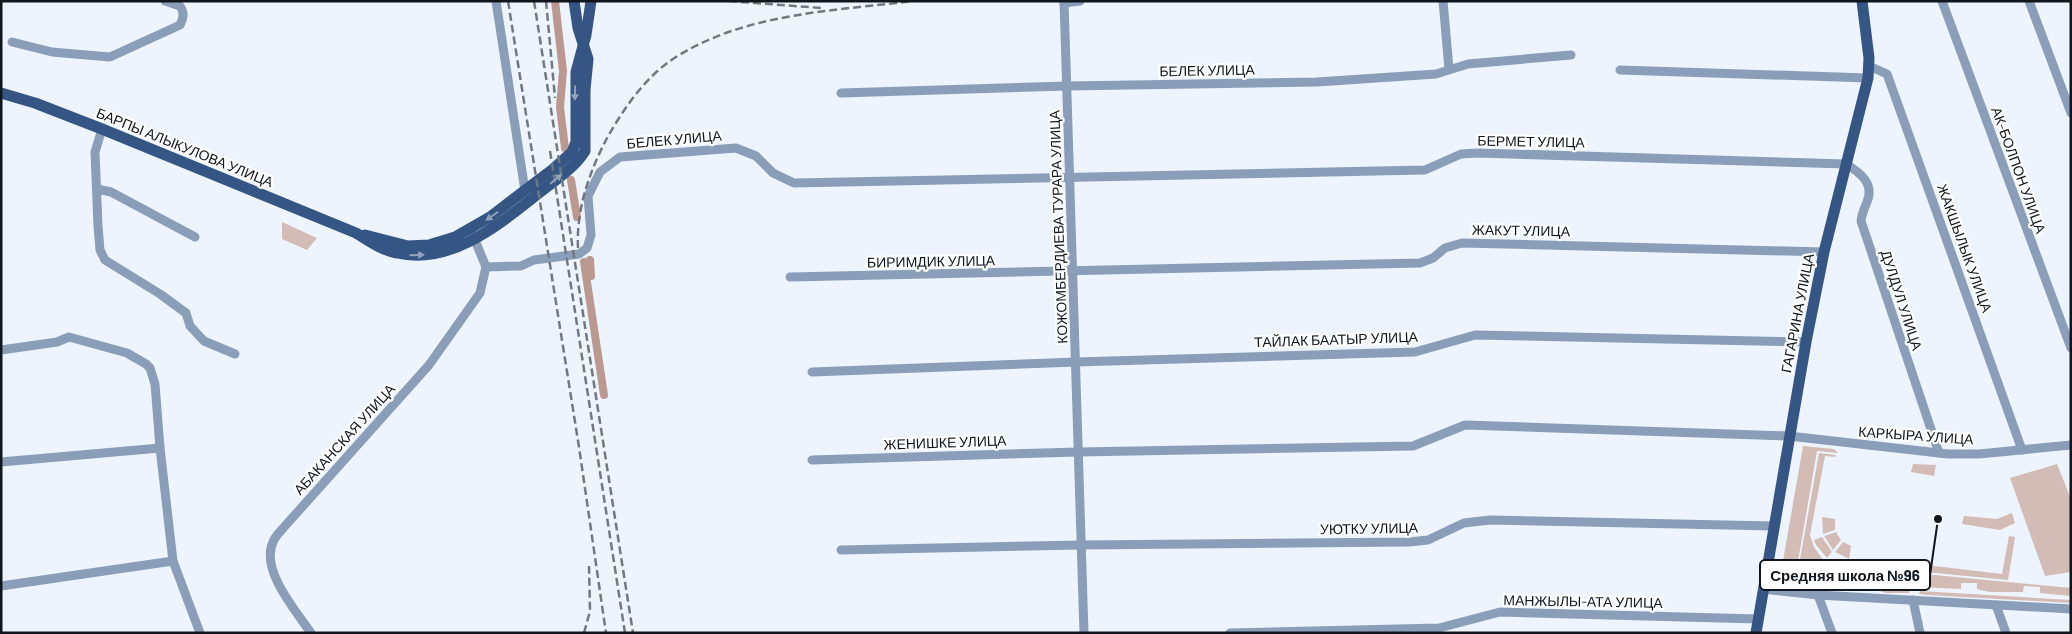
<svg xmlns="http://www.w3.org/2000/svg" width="2072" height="634" font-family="Barlow,sans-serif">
<rect width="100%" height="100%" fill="#eef4fd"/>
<g fill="#d4bcb6">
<path d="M282,222L317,238L307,250L282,239Z"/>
<path d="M1803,446L1834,449L1838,453L1817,451L1798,561L1914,573L1911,586L1876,584V577H1863L1862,583H1853L1780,578Z"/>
<path d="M1819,453L1836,455L1835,457L1825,456L1810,535L1814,547L1824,561L1800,559Z"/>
<path d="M1913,464L1936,465L1934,476L1911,472Z"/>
<path d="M2057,464L2071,499V572L2045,576L2010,478Z"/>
<path d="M2012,513L2015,523L2000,530L1962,524L1964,516L1997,519Z"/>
<path d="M1822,517L1835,519V530L1823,534Z"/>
<path d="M1836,532L1841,540L1833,550L1824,536Z"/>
<path d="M2009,536L2015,537L2008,580L1925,572L1926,565L2002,574Z"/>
<path d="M1822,537L1832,552L1827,558L1816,545L1814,540Z"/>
<path d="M1843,542L1851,546L1849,559L1835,552Z"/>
<path d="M1924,574L2071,588V596L2040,593V587L2024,586L2023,592H1989L1977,589V583H1961V589L1921,587Z"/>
<path d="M1781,583L1910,591L1909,593H1886L1877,590L1854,591L1791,586H1784Z"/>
<path d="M1920,591L2071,600V603L1927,595L1919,594Z"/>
</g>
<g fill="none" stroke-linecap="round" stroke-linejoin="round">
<g stroke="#bb9990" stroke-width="8">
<path d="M555,1L563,71L560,107L565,148"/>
<path d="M571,180L577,217"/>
<path d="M590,260L591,276"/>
<path d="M584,262L604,395"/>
</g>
<g stroke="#8a9eb9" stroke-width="9">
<path d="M496,1L525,191"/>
<path d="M1064,1L1084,633"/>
<path d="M1443,1L1449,69"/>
<path d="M1942,1L2071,348"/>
<path d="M2029,1L2071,113"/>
<path d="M1064,3L1080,1"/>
<path d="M12,42L52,52L110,57L180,25C183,19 185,13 180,6L165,1"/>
<path d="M1869,66L1887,74L2022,450"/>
<path d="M1620,70L1868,78"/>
<path d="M841,93L1067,86L1317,82L1436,74L1468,64L1571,55"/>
<path d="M102,129L95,152L98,226L100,250L105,260L160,294L186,313L190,326L204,341L235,354"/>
<path d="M97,189L111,192L195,237"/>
<path d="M472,233L486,267"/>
<path d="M486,267L521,266L534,260L579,254L587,248L591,235L588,196L600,172L620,157L736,148L756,156L773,173L794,183L1425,170L1461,154L1478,153L1846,164C1859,172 1875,183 1867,202C1864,209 1862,213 1861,221L1939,453"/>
<path d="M790,277L1420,263L1433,258L1445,248L1462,243L1824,252"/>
<path d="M1,350L57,342L69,337L127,353L146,364L150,368L155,384L160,448"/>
<path d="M812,372L1076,362L1415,352L1475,335L1806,342"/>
<path d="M812,460L1078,452L1413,446L1465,425L1789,436L1948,454H1979L2071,445"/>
<path d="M1,462L160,448L173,561L200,633"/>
<path d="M841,550L1081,545L1409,542L1428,540L1464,523L1490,520L1773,526"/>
<path d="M1,586L173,561"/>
<path d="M1763,589L1818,595L2071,609"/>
<path d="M1818,595L1832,633"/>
<path d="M1913,600L1920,633"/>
<path d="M1996,605L2006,633"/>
<path d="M311,633C296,611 260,570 273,542C275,536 281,531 285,526L429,365L480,293L486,267"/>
<path d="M1230,633L1439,628L1500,612L1758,619"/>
</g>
<g stroke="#355685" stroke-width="11">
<path d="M1,93L35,103L102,129L356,233C369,241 381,250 397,253C449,265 496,227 534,197C551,183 573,170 585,151V90L588,59L578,28L574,1"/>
<path d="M365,235L408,246L429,245L455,237L490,217L553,169L572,152L576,142V72L586,35L591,1"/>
<path d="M1756,633L1806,342L1824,252L1868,78L1869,58L1862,1"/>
</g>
<g stroke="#727881" stroke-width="2.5" stroke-dasharray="8 4" stroke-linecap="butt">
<path d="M508,1L579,447L606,633"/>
<path d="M534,1L633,633"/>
<path d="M546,1L555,98"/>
<path d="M729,1L821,8"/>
<path d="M550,151L625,633"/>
<path d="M578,248C576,210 589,173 606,140C622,111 645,77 673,59C743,13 833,11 913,1"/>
<path d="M584,633L590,611L589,566"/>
</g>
</g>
<defs><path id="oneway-solid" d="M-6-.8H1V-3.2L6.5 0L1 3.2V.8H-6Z" transform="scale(1.25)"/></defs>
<g fill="#90a2bc">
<use href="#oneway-solid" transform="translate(575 93) rotate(91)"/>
<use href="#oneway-solid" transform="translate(556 179) rotate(-39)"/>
<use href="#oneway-solid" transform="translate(492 216) rotate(145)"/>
<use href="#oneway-solid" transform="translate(417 255) rotate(-1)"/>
</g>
<g text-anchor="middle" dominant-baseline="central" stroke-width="4.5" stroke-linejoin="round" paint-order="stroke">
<g font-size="14" fill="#10161e" stroke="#fff">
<text transform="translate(1207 70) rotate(-1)">БЕЛЕК УЛИЦА</text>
<text transform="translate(674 139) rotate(-5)">БЕЛЕК УЛИЦА</text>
<text transform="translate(1531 141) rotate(1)">БЕРМЕТ УЛИЦА</text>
<text transform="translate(185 147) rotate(22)">БАРПЫ АЛЫКУЛОВА УЛИЦА</text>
<text transform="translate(2019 170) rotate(70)">АК-БОЛПОН УЛИЦА</text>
<text transform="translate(1058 227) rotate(-92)">КОЖОМБЕРДИЕВА ТУРАРА УЛИЦА</text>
<text transform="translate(1521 230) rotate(1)">ЖАКУТ УЛИЦА</text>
<text transform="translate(1965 248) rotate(70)">ЖАКШЫЛЫК УЛИЦА</text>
<text transform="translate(931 261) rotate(-1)">БИРИМДИК УЛИЦА</text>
<text transform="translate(1902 300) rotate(72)">ДУЛДУЛ УЛИЦА</text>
<text transform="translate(1797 313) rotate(-79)">ГАГАРИНА УЛИЦА</text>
<text transform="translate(1336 339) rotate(-2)">ТАЙЛАК БААТЫР УЛИЦА</text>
<text transform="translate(1916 435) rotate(4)">КАРКЫРА УЛИЦА</text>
<text transform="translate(344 439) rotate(-48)">АБАКАНСКАЯ УЛИЦА</text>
<text transform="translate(945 442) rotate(-2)">ЖЕНИШКЕ УЛИЦА</text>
<text transform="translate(1369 528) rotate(-1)">УЮТКУ УЛИЦА</text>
<text transform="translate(1583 601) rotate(1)">МАНЖЫЛЫ-АТА УЛИЦА</text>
</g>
</g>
<path fill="none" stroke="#10161e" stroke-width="2" d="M1938 519L1930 575"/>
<circle fill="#10161e" stroke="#fff" stroke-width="2" cx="1938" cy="519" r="5"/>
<rect fill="#fff" stroke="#10161e" stroke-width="2" x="1760" y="560" width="170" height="30" rx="5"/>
<g font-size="15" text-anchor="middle" font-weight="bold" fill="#10161e">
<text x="1845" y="581">Средняя школа №96</text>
</g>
<rect width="2072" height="634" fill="none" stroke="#10161e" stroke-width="5"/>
</svg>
